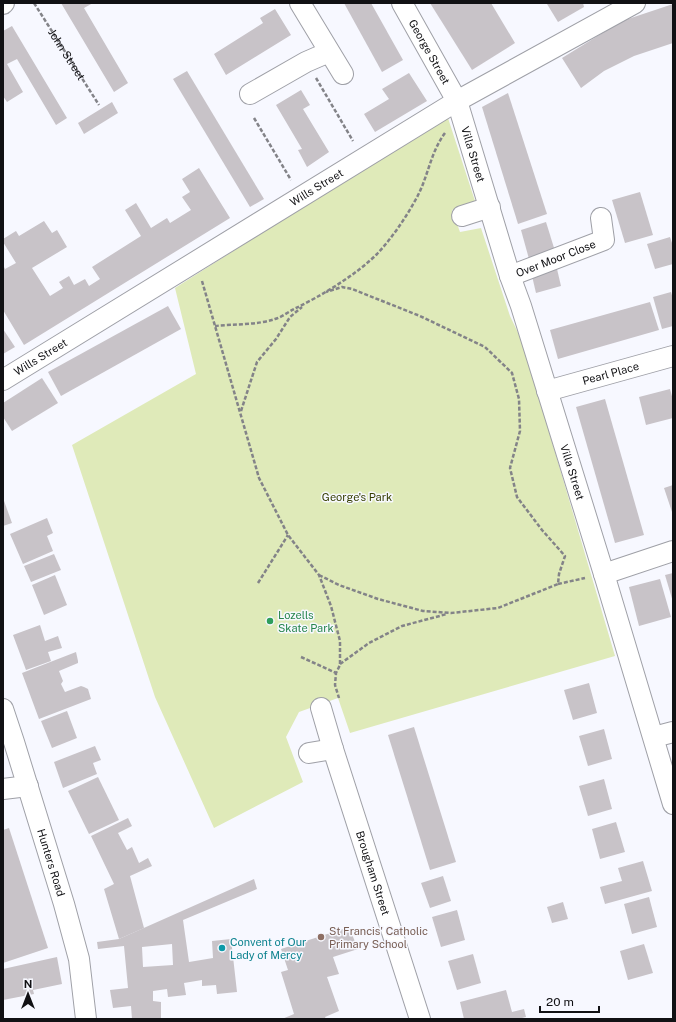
<svg xmlns="http://www.w3.org/2000/svg" width="676" height="1022" font-family="'Public Sans',sans-serif">
<rect width="100%" height="100%" fill="#f7f8ff"/>
<path fill="#dfeab9" d="M447,115L475,201L452,210L460,232L481,228L510,316L523,343L615,656L350,733L338,698L299,712L286,737L303,782L214,828L155,697L72,445L196,374L175,288Z"/>
<g fill="#c8c3c8" fill-rule="evenodd">
<path d="M61,3H93L84,8L128,83L114,92Z"/>
<path d="M344,3H371L403,60L382,72Z"/>
<path d="M430,3H491L515,43L472,70Z"/>
<path d="M548,3H583L584,7L558,22L547,4Z"/>
<path d="M673,4V43L634,56L604,71L581,88L562,58L622,21Z"/>
<path d="M275,9L291,35L226,75L214,54L263,23L260,18Z"/>
<path d="M12,26L67,118L56,125L17,59L7,64L23,92L7,102L3,96V31Z"/>
<path d="M187,71L264,199L250,207L173,79Z"/>
<path d="M409,73L427,101L375,132L364,114L389,99L382,89Z"/>
<path d="M301,90L310,105L303,109L329,152L307,167L298,150L302,149L276,105Z"/>
<path d="M508,93L547,214L518,224L482,107Z"/>
<path d="M112,102L118,113L84,134L78,123Z"/>
<path d="M199,168L230,218L24,345L3,310V265L5,269L16,263L3,242V239L16,231L19,236L44,221L52,233L57,230L67,247L32,268L50,296L63,288L59,282L69,276L74,285L85,279L89,286L100,279L92,267L141,236L125,210L136,203L151,228L167,218L170,223L191,210L182,197L190,192L182,179Z"/>
<path d="M640,192L653,235L625,243L612,200Z"/>
<path d="M546,222L555,251L529,259L521,230Z"/>
<path d="M670,237L673,246V264L655,269L647,244Z"/>
<path d="M557,269L561,286L536,293L532,276Z"/>
<path d="M671,292L673,299V326L662,329L653,297Z"/>
<path d="M650,302L659,330L558,359L550,330Z"/>
<path d="M168,306L181,329L61,396L48,372Z"/>
<path d="M3,329L15,347L3,354Z"/>
<path d="M42,378L58,403L12,431L3,417V403Z"/>
<path d="M670,389L673,400V418L646,425L639,397Z"/>
<path d="M605,399L644,535L615,543L576,407Z"/>
<path d="M673,485V515L664,488Z"/>
<path d="M3,498L12,523L3,526Z"/>
<path d="M47,518L53,533L47,536L53,551L23,564L10,534Z"/>
<path d="M54,554L61,570L31,582L24,566Z"/>
<path d="M673,573V602L665,575Z"/>
<path d="M55,575L67,605L44,615L32,585Z"/>
<path d="M660,579L671,617L639,626L629,587Z"/>
<path d="M40,625L45,641L58,636L62,648L48,652L51,661L26,670L13,635Z"/>
<path d="M76,652L78,661V663L59,671L63,681L61,684L65,692L81,686L84,687L88,689L91,699L39,719L22,673Z"/>
<path d="M589,683L597,713L573,720L564,690Z"/>
<path d="M67,711L77,738L52,748L41,721Z"/>
<path d="M414,727L456,862L430,870L388,735Z"/>
<path d="M604,729L612,759L588,766L579,736Z"/>
<path d="M95,746L101,760L93,763L97,774L63,788L54,762Z"/>
<path d="M98,777L119,820L89,834L68,791Z"/>
<path d="M604,779L612,809L588,816L579,786Z"/>
<path d="M128,818L132,826L118,833L127,850L132,847L139,863L148,858L152,866L130,876L144,928L119,939L104,889L114,884L91,836Z"/>
<path d="M616,822L625,852L600,859L592,829Z"/>
<path d="M9,828L48,948L3,963V830Z"/>
<path d="M643,861L652,891L605,904L600,887L622,881L618,868Z"/>
<path d="M443,876L451,901L430,908L421,883Z"/>
<path d="M254,879L257,889L183,920L189,962L213,958L212,941L231,939L237,992L217,994L216,985L202,986V980L184,983L186,995L168,997L167,989L153,991V1001L161,1002V1019H132L131,1006L113,1008L110,990L128,988L124,946L98,949L97,942L119,939ZM172,944L173,965L143,967L142,947Z"/>
<path d="M649,897L657,927L632,934L624,904Z"/>
<path d="M563,902L568,919L552,923L547,907Z"/>
<path d="M457,910L465,940L441,947L432,917Z"/>
<path d="M349,927L358,949L333,957L339,974L327,977L339,1011L325,1017L326,1019H282L294,1014L281,972L288,970L281,949Z"/>
<path d="M644,944L653,973L628,980L620,951Z"/>
<path d="M473,954L481,983L457,990L448,961Z"/>
<path d="M57,957L62,984L33,990L34,994L3,1000V969Z"/>
<path d="M506,990L512,1012L524,1009L526,1017L518,1019H464L460,1002Z"/>
</g>
<g fill="none" stroke-linecap="round" stroke-linejoin="round">
<defs>
<g id="minor">
<path d="M300,3L343,74"/>
<path id="s2" d="M402,3L457,101L510,276L521,306L604,574L673,804"/>
<path d="M3,4L4,3"/>
<path d="M250,94L306,62L329,52"/>
<path d="M462,216L490,207"/>
<path id="s3" d="M510,276L604,240L601,218"/>
<path id="s4" d="M3,380L457,101L635,3"/>
<path id="s5" d="M547,391L673,356"/>
<path d="M604,574L673,551"/>
<path id="s6" d="M321,708L333,749L420,1019"/>
<path id="s7" d="M3,709L14,742L64,904L79,959L86,1019"/>
<path d="M654,737L673,732"/>
<path d="M309,753L333,749"/>
<path d="M3,789L28,786"/>
</g>
</defs>
<use href="#minor" stroke="#9fa0a7" stroke-width="22"/>
<g stroke="#838388" stroke-width="2.5" stroke-dasharray="4 2" stroke-linecap="butt">
<path id="s1" d="M34,3L99,105"/>
<path d="M316,78L353,141"/>
<path d="M254,118L291,180"/>
<path d="M202,281L259,478L288,535L319,575L331,606L340,641V665L336,673L335,685L339,698"/>
<path d="M215,326C233,324 258,325 275,319C282,317 288,312 294,309C321,296 356,275 377,254C392,238 405,219 416,199C428,178 430,153 445,133"/>
<path d="M241,411L257,362L276,339L290,317L302,307"/>
<path d="M319,575L339,585L378,599L423,611L451,613L498,608L558,584L559,574L565,556L542,530L517,497L510,468L520,431L519,399L512,373L485,347L420,316L352,289L342,287L326,292"/>
<path d="M258,583L288,535"/>
<path d="M558,584L585,578"/>
<path d="M301,657L336,673"/>
<path d="M340,664L369,643L402,626L447,614"/>
</g>
<use href="#minor" stroke="#fff" stroke-width="20"/>
</g>
<circle fill="#2e9e5b" stroke="#f7f8ff" stroke-width="1.5" cx="270" cy="621" r="4"/>
<circle fill="#8d6e63" stroke="#f7f8ff" stroke-width="1.5" cx="321" cy="937" r="4"/>
<circle fill="#0f9aa8" stroke="#f7f8ff" stroke-width="1.5" cx="222" cy="948" r="4"/>
<g text-anchor="middle" dominant-baseline="central" stroke-width="3" stroke-linejoin="round" paint-order="stroke">
<g font-size="11" fill="#111114" stroke="#f7f8ff">
<text stroke="none"><textPath href="#s2" startOffset="56">George Street</textPath></text>
<text stroke="none"><textPath href="#s1" startOffset="61">John Street</textPath></text>
<text stroke="none"><textPath href="#s2" startOffset="168">Villa Street</textPath></text>
<text stroke="none"><textPath href="#s4" startOffset="368">Wills Street</textPath></text>
<text stroke="none"><textPath href="#s3" startOffset="49">Over Moor Close</textPath></text>
<text stroke="none"><textPath href="#s4" startOffset="44">Wills Street</textPath></text>
<text stroke="none"><textPath href="#s5" startOffset="66">Pearl Place</textPath></text>
<text stroke="none"><textPath href="#s2" startOffset="501">Villa Street</textPath></text>
<text stroke="none"><textPath href="#s7" startOffset="161">Hunters Road</textPath></text>
<text stroke="none"><textPath href="#s6" startOffset="173">Brougham Street</textPath></text>
</g>
<g font-size="11" fill="#373f02" stroke="#f7f8ff">
<text x="357" y="497">George's Park</text>
</g>
<g font-size="11" fill="#27864d" stroke="#f7f8ff" text-anchor="start">
<text x="278" y="615">Lozells<tspan x="278" dy="13">Skate Park</tspan></text>
</g>
<g font-size="11" fill="#785e54" stroke="#f7f8ff" text-anchor="start">
<text x="329" y="931">St Francis' Catholic<tspan x="329" dy="13">Primary School</tspan></text>
</g>
<g font-size="11" fill="#0d838f" stroke="#f7f8ff" text-anchor="start">
<text x="230" y="942">Convent of Our<tspan x="230" dy="13">Lady of Mercy</tspan></text>
</g>
</g>
<rect width="676" height="1022" fill="none" stroke="#111114" stroke-width="8"/>
<g transform="translate(28 994)" stroke="#f7f8ff" stroke-width="3" paint-order="stroke">
<path d="M0-3L7 15L0 10L-7 15Z" fill="#111114"/>
<text y="-6" font-size="11" font-weight="bold" text-anchor="middle" fill="#111114">N</text>
</g>
<path d="M540 1006v6h59v-6" fill="none" stroke="#111114" stroke-width="2"/>
<text x="546" y="1006" font-size="12" fill="#111114" stroke="#f7f8ff" stroke-width="3" paint-order="stroke">20 m</text>
</svg>
